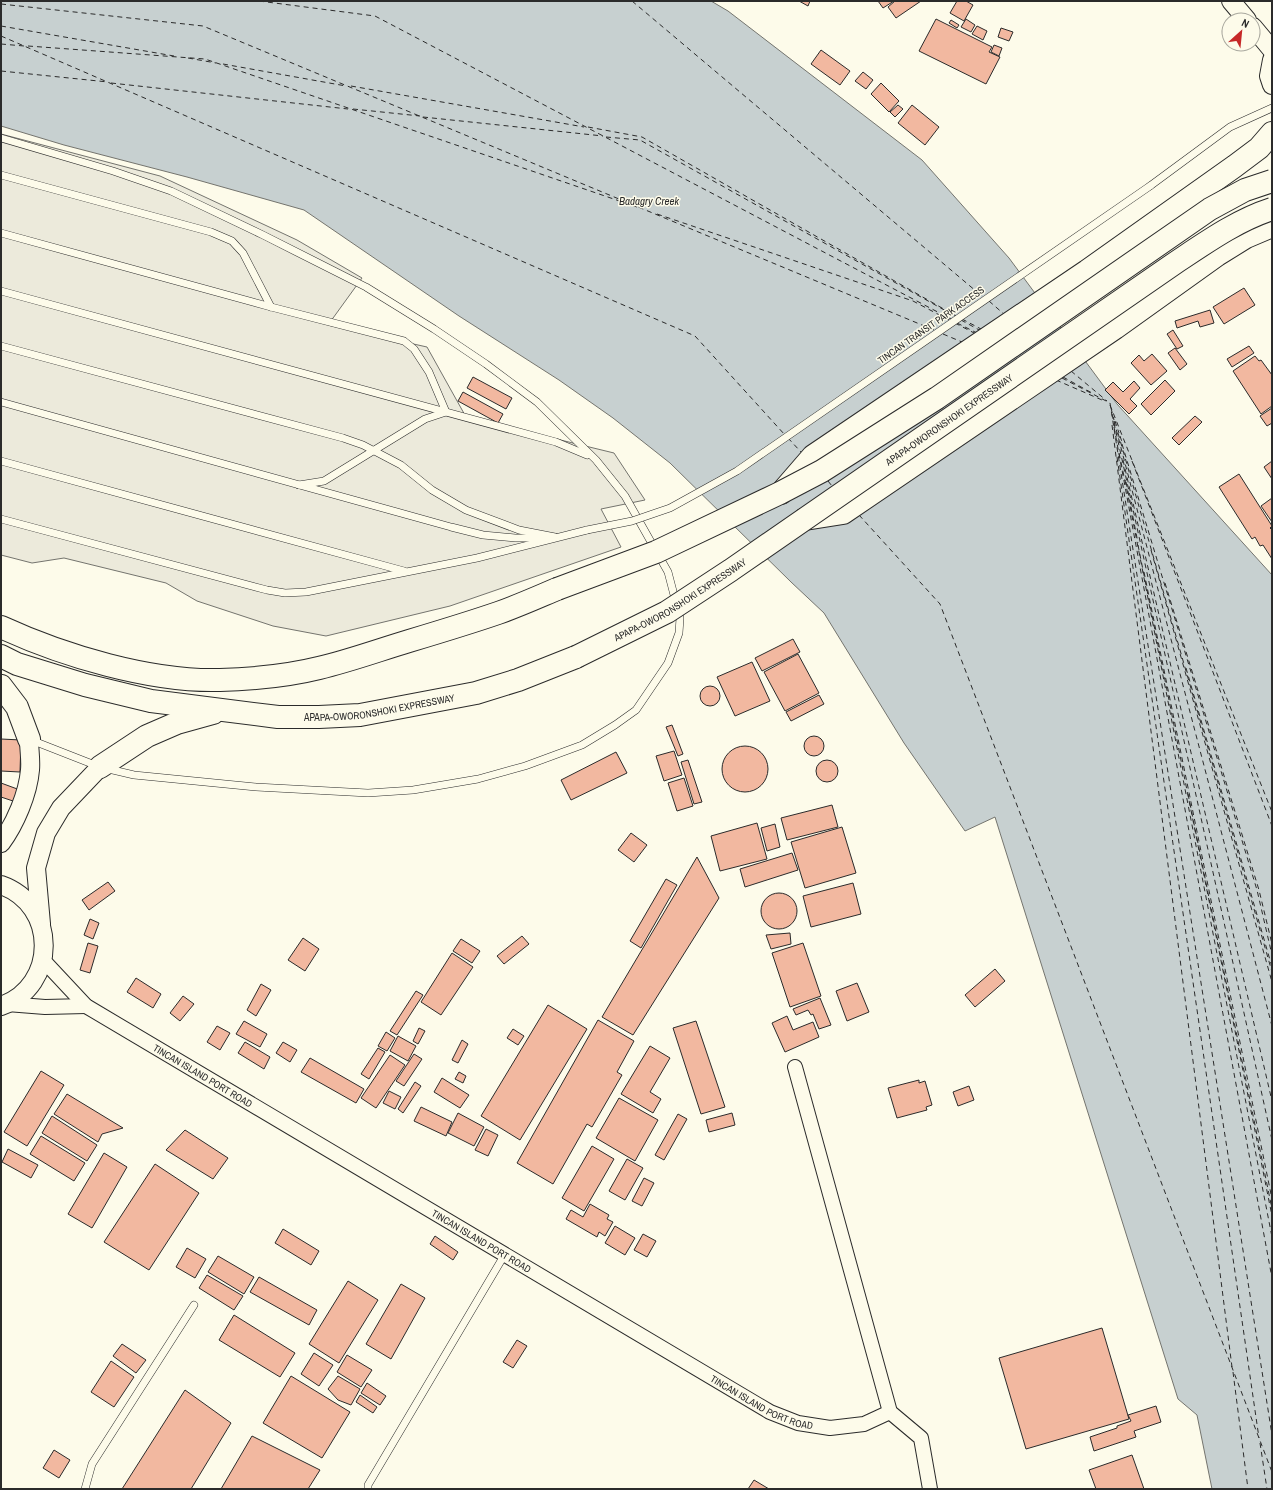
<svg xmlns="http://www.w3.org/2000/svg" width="1273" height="1490" font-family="'Archivo Narrow',sans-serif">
<rect width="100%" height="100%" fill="#fdfbea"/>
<path fill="#eceadb" stroke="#74746e" d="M1,134L160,176L297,240L362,278L328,325L427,347L466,417L614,453L645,500L601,509L621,547L450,606L326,636L273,626L197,601L166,583L64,558L32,563L1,555Z"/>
<path fill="#c7d0d0" stroke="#74746e" d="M1,1H711L728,11L922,160L1009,258L1117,404L1272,575V1489H1212L1197,1415L1178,1399L995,817L965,831L904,743L824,613L791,582L670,463L613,418L559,380L459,316L304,210L187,177L64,145L1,126Z"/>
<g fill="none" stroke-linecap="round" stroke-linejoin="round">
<g stroke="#2b2b2b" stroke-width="1" stroke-dasharray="5 4" stroke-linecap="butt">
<path d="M259,1L375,16L951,319"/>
<path d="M632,1L983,297"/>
<path d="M1,4L203,26L934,330"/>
<path d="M1,26L174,56"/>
<path d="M1,36L695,336L785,435"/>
<path d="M1,44L24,46"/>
<path d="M28,46L205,59L637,207"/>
<path d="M188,58L216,63"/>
<path d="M223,64L346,86"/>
<path d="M1,71L108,82"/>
<path d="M111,83L348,109"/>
<path d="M351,86L584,127"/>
<path d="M353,109L420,116"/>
<path d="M423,117L603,136"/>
<path d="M588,127L642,137L956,316"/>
<path d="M606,137L640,140L955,316"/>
<path d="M657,214L913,301L949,320"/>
<path d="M989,301L1005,315"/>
<path d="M962,319L981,329"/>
<path d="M961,320L981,331"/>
<path d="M955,323L976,334"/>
<path d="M957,323L977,333"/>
<path d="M943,334L962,342"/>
<path d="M1071,371L1107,401"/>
<path d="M1063,377L1092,393"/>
<path d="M1062,378L1110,403L1272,1435"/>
<path d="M1056,380L1102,400"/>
<path d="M1110,405L1272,812"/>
<path d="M1111,408L1114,420"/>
<path d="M1112,414L1272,1140"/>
<path d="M1114,421L1272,1026"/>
<path d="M1115,421L1119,433"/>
<path d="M1112,425L1232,1367"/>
<path d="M1114,427L1272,1278"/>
<path d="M1118,433L1272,972"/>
<path d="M1120,436L1122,442"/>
<path d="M788,438L801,452"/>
<path d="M1122,444L1257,890L1272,955"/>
<path d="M1119,453L1125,481"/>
<path d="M1117,457L1259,1438"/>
<path d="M1123,460L1272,1101"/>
<path d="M1132,461L1272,826"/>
<path d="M1125,480L1272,1237"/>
<path d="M828,481L832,486"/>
<path d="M1126,482L1131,506"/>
<path d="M1131,507L1138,543"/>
<path d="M859,515L940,604L1272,1472"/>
<path d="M1138,545L1272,1216"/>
<path d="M1151,550L1272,982"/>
<path d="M1144,572L1272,1199"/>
<path d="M1165,583L1259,890L1272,944"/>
<path d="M1186,668L1272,967"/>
<path d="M1188,794L1272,1209"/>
<path d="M1233,1372L1248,1489"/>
<path d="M1260,1443L1267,1489"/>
</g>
</g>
<g fill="#f2b8a0" stroke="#2b2b2b">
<path d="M799,1H810L808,6Z"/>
<path d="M878,1H894L883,8Z"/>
<path d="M895,1H921L896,18L888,7Z"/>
<path d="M957,1H966L973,5L964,21L950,13Z"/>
<path d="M936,19L992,47L989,52L1000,57L986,84L919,51Z"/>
<path d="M966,19L975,25L971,32L961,27Z"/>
<path d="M951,20L959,25L957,28L949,23Z"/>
<path d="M977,26L987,31L983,40L972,34Z"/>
<path d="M1001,28L1013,32L1009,41L998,37Z"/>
<path d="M994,45L1002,48L999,56L991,52Z"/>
<path d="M821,50L850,71L840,85L811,64Z"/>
<path d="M863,72L873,80L866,89L855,81Z"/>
<path d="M881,83L899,101L889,112L871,94Z"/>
<path d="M898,105L903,109L895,117L890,112Z"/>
<path d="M912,105L939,127L925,145L898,123Z"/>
<path d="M1244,288L1255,305L1224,324L1213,307Z"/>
<path d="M1210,310L1214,323L1200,327L1198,321L1177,328L1175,321Z"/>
<path d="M1173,330L1183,346L1177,349L1167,334Z"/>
<path d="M1249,346L1254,353L1232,367L1227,359Z"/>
<path d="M1175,348L1187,364L1180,370L1168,353Z"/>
<path d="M1152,354L1167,371L1151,385L1131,363L1139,355L1144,361Z"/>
<path d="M1255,356L1259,361L1261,360L1272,375V406L1261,414L1233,371Z"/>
<path d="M473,377L512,398L506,409L467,388Z"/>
<path d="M1165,380L1175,391L1151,415L1141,404Z"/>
<path d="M1134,381L1140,388L1130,399L1137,406L1129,414L1105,390L1113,382L1123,392Z"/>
<path d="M463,392L503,414L498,423L458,401Z"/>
<path d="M1272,408V423L1267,426L1260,416Z"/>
<path d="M1195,416L1202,422L1179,445L1172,438Z"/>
<path d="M1272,461V479L1264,467Z"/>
<path d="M1239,474L1272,526L1270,528L1272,530V559L1263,545L1260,546L1255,537L1252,539L1219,487Z"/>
<path d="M1272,498V522L1261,506Z"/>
<path d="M793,639L800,652L762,671L755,658Z"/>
<path d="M798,654L819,693L785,711L764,672Z"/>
<path d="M752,662L770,701L735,716L717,677Z"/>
<circle cx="710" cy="696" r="10"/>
<path d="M819,695L824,704L791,721L786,712Z"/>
<path d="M672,725L683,754L678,756L666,727Z"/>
<circle cx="814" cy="746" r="10"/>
<path d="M1,739L21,740L20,772L1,771Z"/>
<circle cx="745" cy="769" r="23"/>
<path d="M674,751L682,775L664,781L656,756Z"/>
<path d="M616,752L627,773L571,800L561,780Z"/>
<circle cx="827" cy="771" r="11"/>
<path d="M688,760L702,802L694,804L681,762Z"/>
<path d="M684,778L693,806L677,811L668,783Z"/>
<path d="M1,783L20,790L16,802L1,797Z"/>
<path d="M832,805L838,827L787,840L781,818Z"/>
<path d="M757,823L767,859L720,871L711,836Z"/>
<path d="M775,824L780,847L767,851L761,828Z"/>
<path d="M842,827L856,873L805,888L791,842Z"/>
<path d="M631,833L647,845L634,862L618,850Z"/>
<path d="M792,853L798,870L745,887L740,869Z"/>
<path d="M697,857L719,898L633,1035L602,1017Z"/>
<path d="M666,879L677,885L641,948L630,941Z"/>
<path d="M108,882L115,891L89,910L82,900Z"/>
<path d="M853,883L861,914L811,927L803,896Z"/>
<circle cx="779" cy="911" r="18"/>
<path d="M90,919L99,923L93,939L84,935Z"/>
<path d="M790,933L791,944L771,949L766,935Z"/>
<path d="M522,936L529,944L504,964L497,956Z"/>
<path d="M303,938L319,949L305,971L288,960Z"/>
<path d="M461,939L480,951L472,963L453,951Z"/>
<path d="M88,943L98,946L90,973L80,970Z"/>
<path d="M803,943L821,996L790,1007L772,953Z"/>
<path d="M452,953L473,967L441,1015L421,1002Z"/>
<path d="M995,969L1005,981L975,1007L965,995Z"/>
<path d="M136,978L161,994L153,1008L127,992Z"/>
<path d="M857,983L869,1012L847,1021L836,991Z"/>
<path d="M261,984L271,990L256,1016L247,1010Z"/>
<path d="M416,991L423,995L397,1035L390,1031Z"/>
<path d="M183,996L194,1004L180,1021L170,1013Z"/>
<path d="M820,998L831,1025L819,1029L813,1014L811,1015L808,1010L796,1015L793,1009Z"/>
<path d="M548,1005L587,1029L520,1140L481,1116Z"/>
<path d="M787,1016L793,1030L813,1022L819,1037L785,1052L772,1023Z"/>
<path d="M598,1020L634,1041L617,1072L622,1075L592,1127L587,1124L553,1184L517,1163Z"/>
<path d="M244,1021L267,1034L260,1047L236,1034Z"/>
<path d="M696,1021L725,1107L701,1114L673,1028Z"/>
<path d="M217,1026L230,1033L220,1050L207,1042Z"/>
<path d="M419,1028L425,1031L418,1044L413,1041Z"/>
<path d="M513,1029L524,1036L518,1045L507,1038Z"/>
<path d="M386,1032L395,1038L387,1051L378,1046Z"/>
<path d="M398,1036L416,1046L408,1061L390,1051Z"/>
<path d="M462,1040L468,1044L458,1063L452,1060Z"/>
<path d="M245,1042L270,1057L264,1069L238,1053Z"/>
<path d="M283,1042L297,1050L290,1062L276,1053Z"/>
<path d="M650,1046L670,1058L650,1092L661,1099L653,1113L621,1094Z"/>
<path d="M378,1048L385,1052L369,1079L361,1074Z"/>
<path d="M414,1054L422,1059L404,1086L396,1081Z"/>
<path d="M390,1055L405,1065L376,1108L361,1098Z"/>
<path d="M310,1058L364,1089L356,1103L301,1072Z"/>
<path d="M41,1071L64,1085L27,1146L4,1132Z"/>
<path d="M459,1072L466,1076L463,1083L455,1079Z"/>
<path d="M442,1078L469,1095L460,1108L434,1092Z"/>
<path d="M919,1080V1083L925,1081L932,1105L926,1107L927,1110L897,1118L888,1088Z"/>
<path d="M415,1082L421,1086L403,1113L398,1109Z"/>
<path d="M969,1086L974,1100L958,1106L953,1092Z"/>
<path d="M389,1091L401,1097L395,1109L383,1103Z"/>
<path d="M67,1094L123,1128L102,1134L98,1142L54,1114Z"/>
<path d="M619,1098L658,1120L635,1161L596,1138Z"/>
<path d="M421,1107L452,1122L446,1136L414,1121Z"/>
<path d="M458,1113L484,1127L474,1146L448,1133Z"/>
<path d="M732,1113L735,1125L709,1132L706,1120Z"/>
<path d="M678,1114L687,1119L664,1160L655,1155Z"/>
<path d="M52,1116L97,1145L87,1161L42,1133Z"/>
<path d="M486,1129L498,1135L488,1156L475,1150Z"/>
<path d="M185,1130L228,1158L213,1179L166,1150Z"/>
<path d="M41,1136L85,1163L74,1181L30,1154Z"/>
<path d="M592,1146L614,1159L584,1211L562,1198Z"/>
<path d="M8,1149L38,1165L31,1178L2,1162Z"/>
<path d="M104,1153L127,1167L92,1228L68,1214Z"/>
<path d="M627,1159L643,1168L625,1200L609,1191Z"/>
<path d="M155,1164L199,1193L149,1270L104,1242Z"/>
<path d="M644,1178L654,1183L642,1206L632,1201Z"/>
<path d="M590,1204L609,1215L607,1219L613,1222L605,1236L599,1232L597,1237L566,1219L571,1210L583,1217Z"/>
<path d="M615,1226L635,1238L625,1255L605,1243Z"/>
<path d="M283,1229L319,1251L311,1265L275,1243Z"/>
<path d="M643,1234L656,1241L647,1257L634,1250Z"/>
<path d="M435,1236L458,1252L453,1260L430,1244Z"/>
<path d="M187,1248L206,1259L195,1278L176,1267Z"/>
<path d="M218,1256L254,1277L244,1294L208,1272Z"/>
<path d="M207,1275L243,1296L234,1310L199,1288Z"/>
<path d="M259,1277L317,1310L309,1325L250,1292Z"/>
<path d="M348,1281L378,1300L339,1363L309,1344Z"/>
<path d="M401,1284L425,1298L391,1359L366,1344Z"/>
<path d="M234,1315L295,1353L280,1377L219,1340Z"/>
<path d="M1102,1328L1129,1419L1026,1449L999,1358Z"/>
<path d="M517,1340L527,1346L513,1368L503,1362Z"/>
<path d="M122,1344L146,1360L136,1373L113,1356Z"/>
<path d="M314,1353L333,1365L319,1386L301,1374Z"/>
<path d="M347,1355L372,1370L361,1387L337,1372Z"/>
<path d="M111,1361L134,1377L114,1407L91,1392Z"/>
<path d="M291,1376L350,1412L322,1458L263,1423Z"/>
<path d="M338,1376L360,1389L351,1405L338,1400L328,1389Z"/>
<path d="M367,1383L386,1396L380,1405L361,1393Z"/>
<path d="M185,1390L231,1423L191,1489H122Z"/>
<path d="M360,1395L377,1407L373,1413L356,1402Z"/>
<path d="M1156,1406L1161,1422L1134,1431L1136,1437L1094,1451L1090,1437L1117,1428V1426L1131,1421L1128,1415Z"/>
<path d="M252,1436L320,1470L308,1489H221Z"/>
<path d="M54,1450L70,1460L59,1478L43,1468Z"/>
<path d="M1132,1455L1144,1489H1096L1089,1470Z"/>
<path d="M754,1480L769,1489H748Z"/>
</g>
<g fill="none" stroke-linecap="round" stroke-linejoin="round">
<defs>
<g id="service">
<path d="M1,138L113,171L171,191L263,235L366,287L434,329L486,364L537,402L596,460L625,496L668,572L680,618L679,633L668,663L636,710L615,725L582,745L525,766L478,779L413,790L368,793L256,787L134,775L100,767L31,740"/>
<path d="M1,175L211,232L232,241L243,253L271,307"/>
<path d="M1150,186L1230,127L1272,108"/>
<path d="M1,233L271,307L404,341L414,349L429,372L446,412L425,419L324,481L299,485"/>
<path d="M1,291L556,442L587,455"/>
<path d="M1,346L343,438L363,445L401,465L432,490L466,510L519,530L555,537"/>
<path d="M1,402L451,527L483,535L515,538H539"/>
<path d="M1,461L404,571"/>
<path d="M1,519L267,590L285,593L306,592L477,558L587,530"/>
<path d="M85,1489L92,1464L194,1305"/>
<path d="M368,1489V1485L505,1254"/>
</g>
<g id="minor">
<path id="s1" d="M43,960L86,1006L770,1412L798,1423L830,1428L864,1424L890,1412"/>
<path d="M7,1004L45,1007L86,1006"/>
<path d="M795,1067L890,1412L921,1438L930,1489"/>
</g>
<g id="tertiary">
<path d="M1231,1L1247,20"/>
<path d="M1253,27L1272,50"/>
<path d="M1272,60L1269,76L1272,85"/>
<path d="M1,843C15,824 28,794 30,770C31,760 29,749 29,739"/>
<path d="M1,885C58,905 58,986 1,1006"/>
<path d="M41,924L36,868L46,833L61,808L100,767"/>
</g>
<g id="motorway">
<path d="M781,493L813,456L1087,271L1235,166L1259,148L1272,133"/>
<path d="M805,519L843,513L1115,328L1217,255L1246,237L1272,226"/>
<path d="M1,627C64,656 151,682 220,680C253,679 287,676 319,668C349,661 379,650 409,641C439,632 469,623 498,613C518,606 538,597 557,589"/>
<path id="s2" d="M1,656L17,664L85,685L151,701L278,717H319L360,715L476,693L518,680L576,657"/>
<path d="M1,686L17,707L29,739"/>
<path d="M100,767L147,736L177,723L213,713"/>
</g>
</defs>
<use href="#service" stroke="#2b2b2b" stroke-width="8"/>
<use href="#minor" stroke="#2b2b2b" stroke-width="16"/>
<use href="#tertiary" stroke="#2b2b2b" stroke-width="20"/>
<use href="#motorway" stroke="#2b2b2b" stroke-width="24"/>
<use href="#service" stroke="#fdfbea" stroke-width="7"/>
<use href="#minor" stroke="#fdfbea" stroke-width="14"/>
<use href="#tertiary" stroke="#fdfbea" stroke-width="18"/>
<use href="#motorway" stroke="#fdfbea" stroke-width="22"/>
<defs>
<path id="service-bridge" d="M587,530L632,521L670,508L737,471L1150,186"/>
<g id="motorway-bridge">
<path d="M557,589L656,552L780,493L822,471L937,398L1210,209L1245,190L1272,181"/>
<path id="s3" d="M576,657L667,612L731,570L1178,261C1208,241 1238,220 1272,209"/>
</g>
</defs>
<use href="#service-bridge" stroke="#2b2b2b" stroke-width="8" stroke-linecap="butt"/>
<use href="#motorway-bridge" stroke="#2b2b2b" stroke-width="24" stroke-linecap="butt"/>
<use href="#service-bridge" stroke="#fdfbea" stroke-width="7"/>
<use href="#motorway-bridge" stroke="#fdfbea" stroke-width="22"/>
</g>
<g text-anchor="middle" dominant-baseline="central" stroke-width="3" stroke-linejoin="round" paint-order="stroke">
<g font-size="10" fill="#2b2b2b" stroke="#fdfbea">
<text transform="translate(931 325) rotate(-35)">TINCAN TRANSIT PARK ACCESS</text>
<text stroke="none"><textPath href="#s3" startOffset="443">APAPA-OWORONSHOKI EXPRESSWAY</textPath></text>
<text stroke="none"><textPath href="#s3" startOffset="119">APAPA-OWORONSHOKI EXPRESSWAY</textPath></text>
<text stroke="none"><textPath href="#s2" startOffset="387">APAPA-OWORONSHOKI EXPRESSWAY</textPath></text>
<text stroke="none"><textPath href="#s1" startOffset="199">TINCAN ISLAND PORT ROAD</textPath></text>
<text stroke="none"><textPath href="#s1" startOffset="523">TINCAN ISLAND PORT ROAD</textPath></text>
<text stroke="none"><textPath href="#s1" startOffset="847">TINCAN ISLAND PORT ROAD</textPath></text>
</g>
<g font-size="11" font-style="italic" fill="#2b2b2b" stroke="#fdfbea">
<text x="649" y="201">Badagry Creek</text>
</g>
</g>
<rect width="1273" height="1490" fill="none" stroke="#2b2b2b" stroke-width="4"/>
<g transform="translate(1241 32) rotate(27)"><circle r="19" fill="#fdfbea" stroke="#a9a89e"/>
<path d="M0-3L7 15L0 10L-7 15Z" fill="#c62828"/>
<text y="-6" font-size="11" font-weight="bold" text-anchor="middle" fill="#2b2b2b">N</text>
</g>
</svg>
